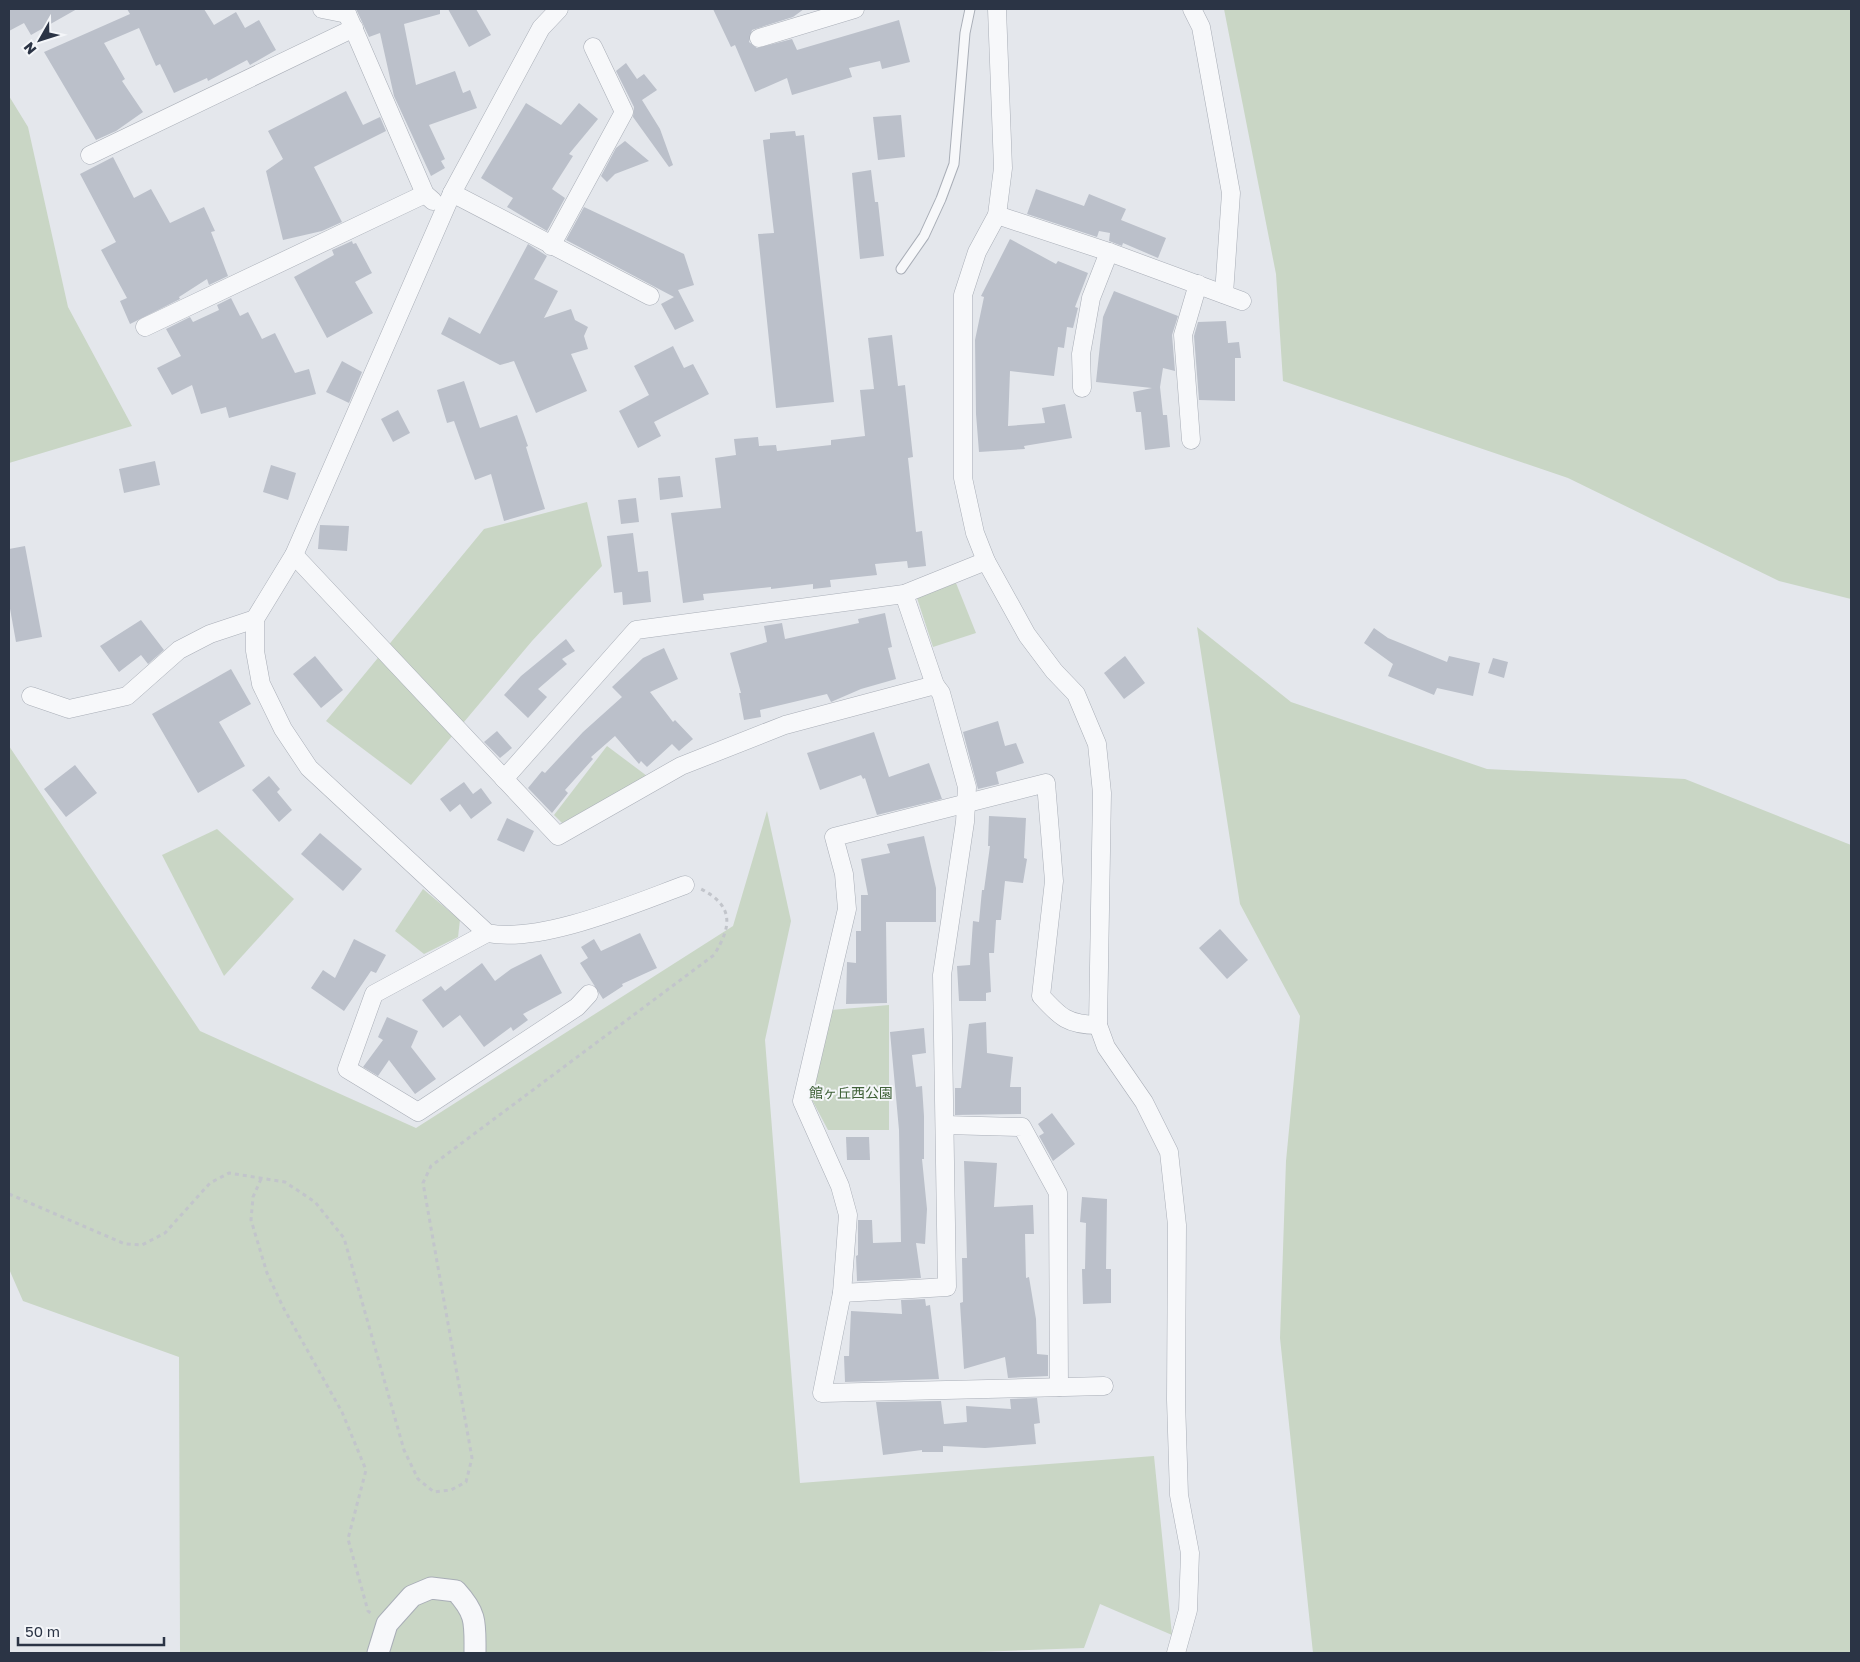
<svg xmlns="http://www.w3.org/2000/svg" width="1860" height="1662" font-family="'Golos Text','Noto Sans JP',sans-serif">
<rect width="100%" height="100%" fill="#e4e7ec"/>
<g fill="#c9d6c5">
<path d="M1224,9H1851V599L1779,581L1568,478L1283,381L1276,274Z"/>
<path d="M9,96L28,127L68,307L132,426L9,463Z"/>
<path d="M587,502L602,566L532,641L411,785L326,721L484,529Z"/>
<path d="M956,583L976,633L933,647L917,598Z"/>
<path d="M1197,627L1291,702L1487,769L1685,779L1851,845V1653H1313L1280,1338L1286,1161L1300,1016L1240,904Z"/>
<path d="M9,746L200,1031L416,1128L733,926L767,811L791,921L765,1040L800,1483L1154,1456L1172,1635L1100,1604L1084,1648L950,1653H180L179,1357L23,1301L9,1269Z"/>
<path d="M607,746L647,776L562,823L554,815Z"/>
<path d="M217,829L294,899L224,976L162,855Z"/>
<path d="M423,889L460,920L458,937L424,954L395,931Z"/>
<path d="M889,1005V1130H828L811,1098L831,1010Z"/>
</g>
<g fill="#bbc0ca">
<path d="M9,9H77L31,35L24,23L9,31Z"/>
<path d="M127,9H204L214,25L236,12L245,28L259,20L276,50L250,65L247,60L208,81L207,78L174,93L160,64L156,66L139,28L104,43L125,79L122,81L143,112L116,131L96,140L44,52L130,14Z"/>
<path d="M356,9H440V14L404,24L416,85L455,71L463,93L470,90L477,108L429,125L445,159L441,161L445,168L431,176L394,96L380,33L369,37Z"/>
<path d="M448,9H476L491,35L469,47Z"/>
<path d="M713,9H804L793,17L752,30L749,42L757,48L792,39L797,50L899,20L910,62L882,69L880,61L849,68L852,77L792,95L787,78L755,92L735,45L731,47Z"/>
<path d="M626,63L637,79L644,74L657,90L642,100L660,129L673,165L669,167L633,117L634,107L616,71Z"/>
<path d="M346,91L363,125L380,117L386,131L314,167L342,222L322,231L283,240L266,171L283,159L268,131Z"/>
<path d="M526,103L561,125L579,103L598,119L569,154L573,156L552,189L565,198L547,231L507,207L513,198L481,178Z"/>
<path d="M901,115L905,157L878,160L873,117Z"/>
<path d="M795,131L796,136L804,135L834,402L776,408L758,234L774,233L763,140L770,139V133Z"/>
<path d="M625,141L649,161L615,174L607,182L601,176L616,148Z"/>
<path d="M113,157L134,198L151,189L170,223L204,207L215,231L211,232L228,276L209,285L207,279L179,297L180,299L130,324L120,301L127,298L101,250L116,242L80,174Z"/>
<path d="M871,170L875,202H878L884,256L860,259L852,173Z"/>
<path d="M1036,189L1084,206L1089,194L1126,209L1121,220L1166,238L1158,258L1123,243L1122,246L1109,241L1110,233L1099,231L1097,237L1027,214Z"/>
<path d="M584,207L684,254L694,285L678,290L694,321L675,330L661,304L674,297L566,240Z"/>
<path d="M1010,239L1056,264L1058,261L1088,273L1075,307L1078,308L1073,328L1067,327L1064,348L1058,347L1054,376L1010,371L1008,426L1045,423L1042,408L1065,404L1072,438L1024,446L1025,449L979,452L976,414L975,340L984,297L981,296Z"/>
<path d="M352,241L353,244L356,243L372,273L355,282L373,313L327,338L294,277L334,255L332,250Z"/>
<path d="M528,244L547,256L534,279L558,291L544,318L571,309L575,320L588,327L584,336L588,349L571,354L587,391L536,413L514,361L500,365L441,334L449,317L480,334Z"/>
<path d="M1114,291L1178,316L1172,335L1175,371L1163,368L1160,387L1163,415H1167L1170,447L1145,450L1141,412H1136L1133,392L1152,388L1096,382L1103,317Z"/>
<path d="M231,298L240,316L248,312L262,339L275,333L295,373L309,369L316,394L229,418L226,407L201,414L192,385L172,395L157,368L181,356L166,329L190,317L193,322L219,310L217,305Z"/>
<path d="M1226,321L1228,343L1239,342L1241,358H1235V401L1199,400L1194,336L1198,322Z"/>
<path d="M892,335L898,386L905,385L913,457L908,458L916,532L922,531L926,566L908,568L907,561L875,564L877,575L830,580L831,587L813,589V584L771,589V587L703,594L704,600L683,603L671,513L721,508L715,458L736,455L734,439L758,437L759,446L776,445L777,451L831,445V440L865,436L860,390L874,389L868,338Z"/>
<path d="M673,346L684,368L693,364L709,394L654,422L661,436L638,448L619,411L649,395L634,366Z"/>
<path d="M342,361L362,372L349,403L326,392Z"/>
<path d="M464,381L480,428L517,415L528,446L526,447L545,509L504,521L491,474L475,480L454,421L447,423L437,390Z"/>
<path d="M398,410L410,433L393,442L381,419Z"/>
<path d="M155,461L160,485L124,493L119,469Z"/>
<path d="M271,465L296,473L288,500L263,492Z"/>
<path d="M680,476L683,497L660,500L658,478Z"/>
<path d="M636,498L639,522L621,524L618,500Z"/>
<path d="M320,525L349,526L347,551L318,549Z"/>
<path d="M633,533L638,572L648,571L651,602L623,605L622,592L614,593L607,536Z"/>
<path d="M25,546L42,637L16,642L9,603V549Z"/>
<path d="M885,613L892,647L888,648L896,679L861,689L831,702L827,694L760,710L761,717L744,720L739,693H741L730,653L767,642L764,626L782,623L785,639L859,623L858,619Z"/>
<path d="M141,620L164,650L148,664L141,655L119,672L100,646Z"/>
<path d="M1374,628L1388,638L1447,662L1449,656L1480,663L1473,696L1437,688L1434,695L1388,676L1393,664L1364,643Z"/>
<path d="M566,639L575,651L562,659L567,664L538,689L547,697L528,718L504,695L521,676Z"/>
<path d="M664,648L678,679L650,692L673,722L675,720L693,739L679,751L672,744L647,767L641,761L639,764L615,736L591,757L593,759L565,790L568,793L552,813L528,788L542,771L545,773L583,732L622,697L612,687L643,658Z"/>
<path d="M315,656L343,690L321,708L293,674Z"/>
<path d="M1125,656L1145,683L1124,699L1104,673Z"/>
<path d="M1493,658L1508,662L1504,678L1488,673Z"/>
<path d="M231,669L251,704L219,722L245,766L198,793L152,714Z"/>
<path d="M998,721L1005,746L1016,743L1024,763L996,772L999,784L978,789L963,732Z"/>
<path d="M497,731L512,748L500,758L484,742Z"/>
<path d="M874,732L889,777L929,763L942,799L877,815L865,778L863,779L861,775L820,790L807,753Z"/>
<path d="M75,765L97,793L66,817L44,789Z"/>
<path d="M269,776L280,789L277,792L292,810L279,822L252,790Z"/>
<path d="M464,782L473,794L481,788L492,803L471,819L460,804L450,812L440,799Z"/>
<path d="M989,816L1026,818L1024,858L1027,859L1023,883L1005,881L1001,920H996L994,953H989L991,992L986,993V1001H959L957,966L970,965L973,921L979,922L982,890H984L990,846H988Z"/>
<path d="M507,818L534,831L524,852L497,840Z"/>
<path d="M320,833L362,869L343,891L301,854Z"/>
<path d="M924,836L936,888V922H886L887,1003L846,1004L847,962L856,963V931H861V895H868L861,859L890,853L887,844Z"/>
<path d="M1220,929L1248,960L1227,979L1199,948Z"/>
<path d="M640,933L657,968L622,984L623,986L603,999L580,963L588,958L581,947L594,939L601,951Z"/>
<path d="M354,939L386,955L376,973L371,971L344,1011L311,988L323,970L335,978Z"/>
<path d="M541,954L562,993L523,1014L528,1020L513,1031L511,1027L484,1047L460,1015L443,1028L422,1000L441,986L445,991L482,963L495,981L511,969Z"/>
<path d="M387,1017L418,1031L411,1047L436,1079L415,1094L389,1060L378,1076L363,1067L383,1040L378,1037Z"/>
<path d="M986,1022L987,1053L1013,1057L1010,1087H1021V1114L955,1115V1088H961L969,1024Z"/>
<path d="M924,1028L926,1053L912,1055L916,1087L922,1086L924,1116V1159H922L927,1209L925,1244L916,1243L921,1278L857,1281L856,1256L858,1255V1220H872L873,1243L901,1242L899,1130L890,1032Z"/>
<path d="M1052,1113L1075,1144L1053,1161L1039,1136L1044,1133L1038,1124Z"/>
<path d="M846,1137H869L870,1160H847Z"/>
<path d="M964,1161L997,1163L994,1207L1033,1205L1034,1234H1025L1026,1278L1029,1277L1036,1319L1037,1354L1048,1355V1376L1008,1378L1005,1357L964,1369L960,1303L963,1302L962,1258H967Z"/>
<path d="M1082,1197L1107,1199L1106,1269H1111V1303L1083,1304L1082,1269H1085L1086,1223L1080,1222Z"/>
<path d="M925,1299L926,1306L930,1305L939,1379L845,1382L844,1356H849L851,1311L902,1314L901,1300Z"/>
<path d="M1037,1398L1040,1423L1034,1424L1036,1444L985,1448L943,1446V1452H922V1450L883,1455L876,1402L941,1401L944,1424L967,1422L966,1406L1011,1409L1010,1399Z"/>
</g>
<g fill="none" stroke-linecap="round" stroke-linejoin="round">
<defs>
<path id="service" d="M901,269L924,236L941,199L954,164L965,33L970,9"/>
<g id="minor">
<path d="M322,9L347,14"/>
<path d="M345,9L425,194L433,201"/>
<path d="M559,9L541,28L452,193L294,555L255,619V651L261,684L283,729L309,768L487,933C541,944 633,904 685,885"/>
<path d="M997,9L1003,168L997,215L977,252L963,295V478L975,533L986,561L1027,635L1054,671L1076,694L1097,744L1102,793L1098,1025L1106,1047L1144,1102L1169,1152L1177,1225L1176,1400L1179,1495L1190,1553L1188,1610L1176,1653"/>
<path d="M1192,9L1201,27L1231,193L1224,294"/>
<path d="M759,38L855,9"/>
<path d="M90,155L354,28"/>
<path d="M452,193L650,296"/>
<path d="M997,215L1109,252L1242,301"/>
<path d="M551,246L624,112L593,47"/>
<path d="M145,327L425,194"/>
<path d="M1082,388L1081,354L1091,298L1109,252"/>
<path d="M1191,440L1183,335L1198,284"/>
<path d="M294,555L558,836L681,766L785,725L935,685"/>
<path d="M31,696L69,709L127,696L179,650L210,634L255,619"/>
<path d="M504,779L636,630L904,594L986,561"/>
<path d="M487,933L374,994L347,1069L418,1112L577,1007L589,994"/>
<path d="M1098,1025C1068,1025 1060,1017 1041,996L1054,881L1046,783L834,837L844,874L847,909L802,1101L840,1186L848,1215L842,1293L822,1393L1104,1386"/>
<path d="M945,1125L1022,1127L1058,1193L1059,1387"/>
<path d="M842,1293L947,1287L942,975L965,822L967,787L941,693L935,685L904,594"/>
</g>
<path id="tertiary" d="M378,1653L387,1624L412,1596L431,1588L456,1591C477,1614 475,1623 475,1653"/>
</defs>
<use href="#service" stroke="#a9aeb7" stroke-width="11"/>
<use href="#minor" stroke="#a9aeb7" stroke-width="19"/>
<use href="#tertiary" stroke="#a9aeb7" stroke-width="23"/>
<g stroke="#c2c5cb" stroke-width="3" stroke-dasharray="4 4" stroke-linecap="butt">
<path d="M261,1179L253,1197L251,1220L267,1273L283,1307L342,1412L366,1470L348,1539L368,1611L372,1614"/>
<path d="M9,1194L125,1244L142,1245L165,1233L210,1183L229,1173L285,1182L315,1202L344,1238L404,1450L418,1479L434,1492L451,1490L466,1482L472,1458L423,1183L431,1166L714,955C732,926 734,906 701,889"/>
</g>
<use href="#service" stroke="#f7f8fa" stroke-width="9"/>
<use href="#minor" stroke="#f7f8fa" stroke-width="18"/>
<use href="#tertiary" stroke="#f7f8fa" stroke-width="21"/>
</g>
<g text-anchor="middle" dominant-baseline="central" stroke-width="4" stroke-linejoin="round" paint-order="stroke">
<g font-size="14" fill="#3f6138" stroke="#f4f6f9">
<text x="851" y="1092">館ヶ丘西公園</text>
</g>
</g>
<rect width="1860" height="1662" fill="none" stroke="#2b3445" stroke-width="20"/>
<g transform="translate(40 40) rotate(231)" stroke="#f4f6f9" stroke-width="4" paint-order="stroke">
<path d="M0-4L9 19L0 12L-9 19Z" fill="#2b3445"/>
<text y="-8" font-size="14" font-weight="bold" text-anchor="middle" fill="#2b3445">N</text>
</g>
<path d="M18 1637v8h146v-8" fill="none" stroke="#2b3445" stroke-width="2.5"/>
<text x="25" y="1637" font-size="15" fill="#2b3445" stroke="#f4f6f9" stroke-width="4" paint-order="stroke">50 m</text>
</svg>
